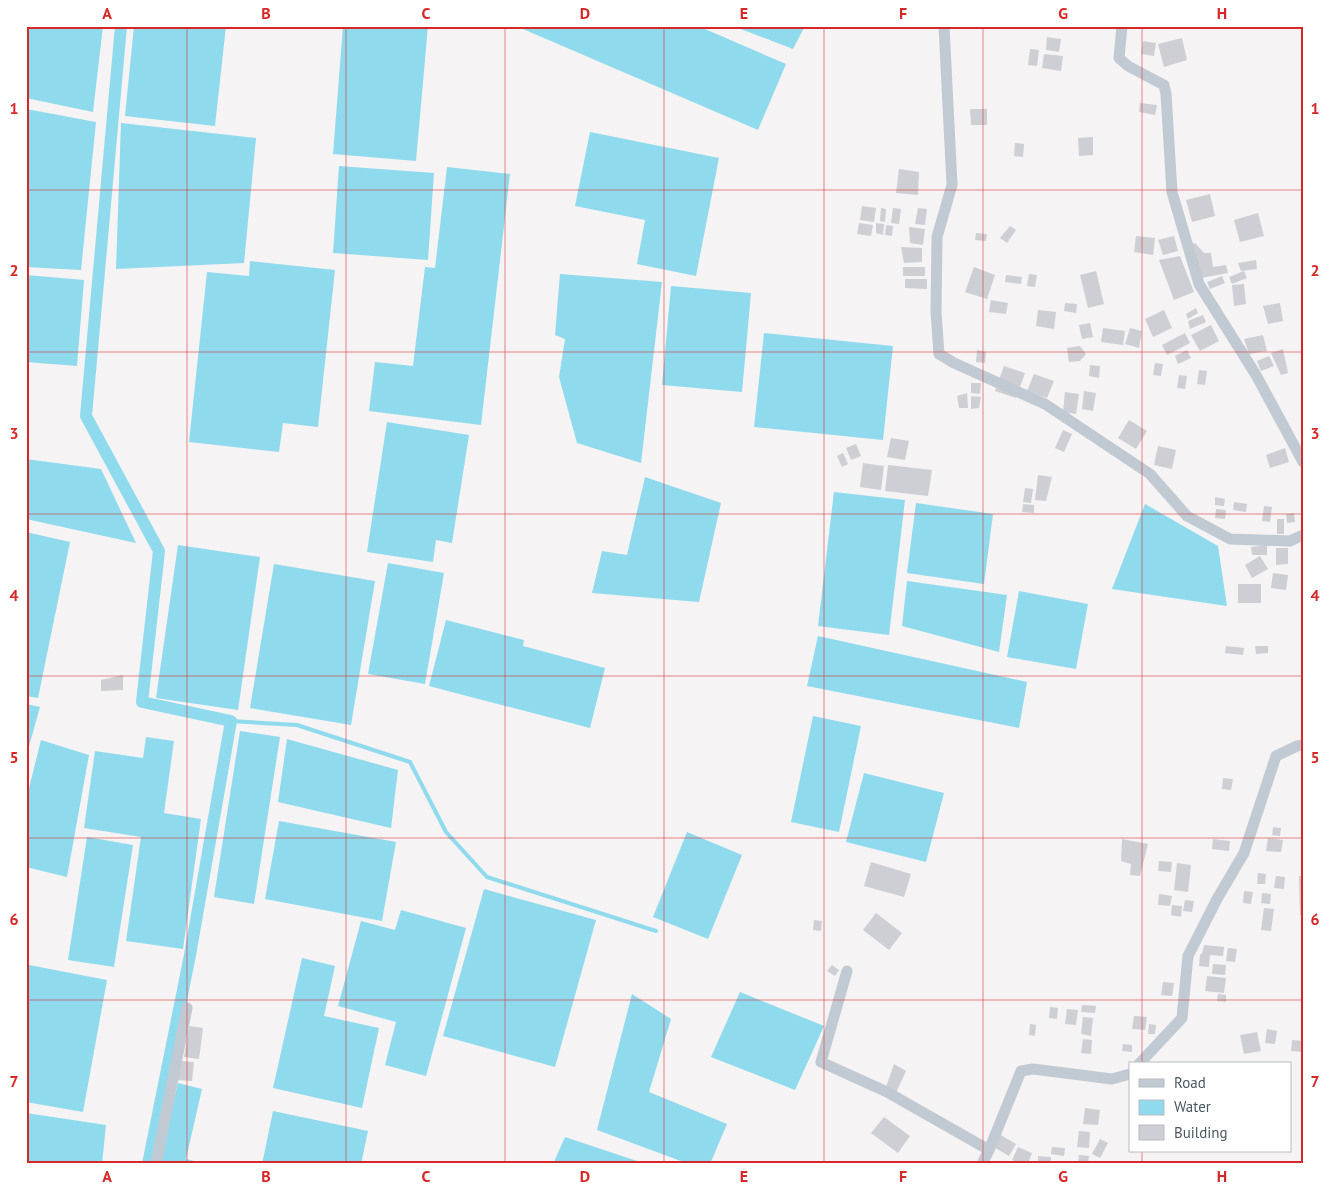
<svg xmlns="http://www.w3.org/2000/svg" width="1329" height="1190" font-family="'PT Sans',sans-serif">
<rect width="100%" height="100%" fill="#f5f3f3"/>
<g fill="#90daee">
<path d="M26,26H103L93,112L26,98Z"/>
<path d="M134,26H226L215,126L125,116Z"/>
<path d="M343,26H428L416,161L333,154Z"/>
<path d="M516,26H698L786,64L758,130Z"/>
<path d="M733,26H805L793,49Z"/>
<path d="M26,109L96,122L81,270L26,267Z"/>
<path d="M121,123L256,138L244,263L116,269Z"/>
<path d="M590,132L719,158L696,276L637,264L645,220L575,206Z"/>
<path d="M339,166L434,173L428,260L333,253Z"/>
<path d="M447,167L510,174L481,425L369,411L375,362L413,366L425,267L435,268Z"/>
<path d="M250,261L335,270L318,427L283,423L279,452L189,442L207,272L249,276Z"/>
<path d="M560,274L662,282L641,463L577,443L559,377L565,339L555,335Z"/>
<path d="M26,275L84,280L77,366L26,362Z"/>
<path d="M671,286L751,293L742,392L662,385Z"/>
<path d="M764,333L893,346L883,440L754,427Z"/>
<path d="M387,422L469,435L452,543L436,540L433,562L367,552Z"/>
<path d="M26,459L101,469L136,543L26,519Z"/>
<path d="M645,477L721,503L699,602L592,593L602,551L627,555Z"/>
<path d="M834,492L905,500L889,635L818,626Z"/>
<path d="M916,503L993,514L984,584L907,573Z"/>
<path d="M1145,504L1218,546L1227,606L1112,589Z"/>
<path d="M26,532L70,542L38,698L26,696Z"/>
<path d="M178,545L260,557L238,710L156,698Z"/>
<path d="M388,563L444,573L425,684L368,674Z"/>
<path d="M274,564L375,581L351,725L250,708Z"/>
<path d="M907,581L1007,595L999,652L902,626Z"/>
<path d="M1019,591L1088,604L1076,669L1007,657Z"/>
<path d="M446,620L524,640L523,646L605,668L590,728L429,686Z"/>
<path d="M818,636L1027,682L1019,728L807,686Z"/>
<path d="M26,704L40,707L26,757Z"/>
<path d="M813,716L861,726L839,832L791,822Z"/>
<path d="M240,731L280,737L254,904L214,897Z"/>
<path d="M146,737L174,741L164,813L201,819L183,949L126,941L141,837L84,828L95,751L143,758Z"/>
<path d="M287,739L398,770L391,828L278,802Z"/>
<path d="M41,740L89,755L67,877L26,867V800Z"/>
<path d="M864,773L944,793L926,862L846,842Z"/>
<path d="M279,821L396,842L382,921L265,899Z"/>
<path d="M687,832L742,855L708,939L653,917Z"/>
<path d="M87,837L133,845L114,967L68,960Z"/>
<path d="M484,889L596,920L555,1067L443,1036Z"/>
<path d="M401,910L466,928L426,1076L385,1065L396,1022L338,1006L361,921L395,930Z"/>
<path d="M302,958L335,966L324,1016L379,1028L362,1108L273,1088Z"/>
<path d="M29,965L107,980L83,1112L26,1102V981Z"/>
<path d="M740,992L824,1026L795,1090L711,1057Z"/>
<path d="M632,994L671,1019L649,1092L727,1124L710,1164H689L597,1130Z"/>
<path d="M178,1083L202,1089L186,1159L207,1164H158Z"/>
<path d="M273,1111L368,1131L361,1164H262Z"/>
<path d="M26,1113L106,1125L102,1164L26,1163Z"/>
<path d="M565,1137L646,1164H553Z"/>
</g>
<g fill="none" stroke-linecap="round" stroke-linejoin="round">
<path stroke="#90daee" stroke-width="4" d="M231,721L297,725L410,762L446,832L487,877L656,931"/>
<path stroke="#90daee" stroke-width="12" d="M121,26L86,416L159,551L142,702L231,721L190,955L148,1164"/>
</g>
<g fill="#cdcfd5">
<path d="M1047,37L1061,39L1059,52L1046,50Z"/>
<path d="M1182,38L1187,60L1164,67L1158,44Z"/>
<path d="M1143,41L1156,43L1154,56L1141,54Z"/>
<path d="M1030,49L1039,50L1037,66L1028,65Z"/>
<path d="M1044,54L1063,56L1061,71L1042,68Z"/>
<path d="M1140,103L1157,105L1155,115L1139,112Z"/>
<path d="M970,109H987V125H971Z"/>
<path d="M1093,137V155L1079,156L1078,138Z"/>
<path d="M1015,143L1024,144L1023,157L1014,156Z"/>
<path d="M899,169L919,172L918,195L896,193Z"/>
<path d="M1210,194L1215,216L1192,222L1186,200Z"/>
<path d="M862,206L876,208L874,222L860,220Z"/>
<path d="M881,208L886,209L885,222L880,221Z"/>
<path d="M893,208L901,209L899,224L891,223Z"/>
<path d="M918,208L927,209L925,225L915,224Z"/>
<path d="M1258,213L1264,236L1240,242L1234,220Z"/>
<path d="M859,223L873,225L871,236L857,234Z"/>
<path d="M876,223L884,224L883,235L876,233Z"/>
<path d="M886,225L893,226L892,236L885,235Z"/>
<path d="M1010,226L1016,230L1007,243L1000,238Z"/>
<path d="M909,227L925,229L923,245L910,243Z"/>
<path d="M976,233L987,234L986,241L975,240Z"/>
<path d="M1136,236L1155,238L1153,255L1134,252Z"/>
<path d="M1174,236L1178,251L1163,255L1158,240Z"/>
<path d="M1195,243L1204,253H1211L1213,267L1226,265L1228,273L1201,278L1190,245Z"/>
<path d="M901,247L922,248V262L904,263Z"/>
<path d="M1180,256L1194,292L1174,300L1159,260Z"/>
<path d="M1256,260L1257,269L1241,271L1238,263Z"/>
<rect x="903" y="267" width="22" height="9"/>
<path d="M974,267L995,275L987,299L965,292Z"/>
<path d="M1096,271L1104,304L1088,308L1080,275Z"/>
<path d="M1244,271L1247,278L1232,284L1229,277Z"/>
<path d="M1029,274L1037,275L1035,287L1027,286Z"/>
<path d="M1006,275L1022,277L1021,284L1005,282Z"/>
<path d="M1222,276L1225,283L1210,289L1207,282Z"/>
<path d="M905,279H927V289L905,288Z"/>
<path d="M1244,284L1246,304L1234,306L1232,285Z"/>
<path d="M991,300L1008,303L1006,314L989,312Z"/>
<path d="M1065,303L1077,304L1076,313L1064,311Z"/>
<path d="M1280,303L1283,321L1268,324L1263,306Z"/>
<path d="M1196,308L1198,313L1188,319L1186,314Z"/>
<path d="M1038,310L1056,312L1054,329L1036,326Z"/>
<path d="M1164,310L1172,328L1153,337L1145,319Z"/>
<path d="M1203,315L1206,322L1190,329L1188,321Z"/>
<path d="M1090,323L1093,337L1082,339L1079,325Z"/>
<path d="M1211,325L1219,341L1200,351L1191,335Z"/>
<path d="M1103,328L1125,331L1123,345L1101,342Z"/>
<path d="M1130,328L1142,331L1139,348L1125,344Z"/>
<path d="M1185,333L1190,343L1167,355L1162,345Z"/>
<path d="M1263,335L1267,351L1249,354L1244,339Z"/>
<path d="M1080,346L1086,354L1080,361L1069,362L1067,348Z"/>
<path d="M1283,349L1288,373L1281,375L1271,353Z"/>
<path d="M977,350L986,352L985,363L976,362Z"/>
<path d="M1187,350L1191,358L1178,364L1175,356Z"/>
<path d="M1269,356L1274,366L1261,371L1257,361Z"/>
<path d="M1155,363L1163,364L1161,376L1153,375Z"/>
<path d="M1090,365L1100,366L1099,378L1089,376Z"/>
<path d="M1004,366L1025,373L1016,398L995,391Z"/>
<path d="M1199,370L1207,371L1205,385L1197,384Z"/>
<path d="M1034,374L1054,381L1047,398L1027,391Z"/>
<path d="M1179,375L1187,376L1185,389L1177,388Z"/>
<path d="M971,383H981L980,394L971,393Z"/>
<path d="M1084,391L1096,393L1093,411L1082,409Z"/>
<path d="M1065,392L1079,394L1076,414L1063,412Z"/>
<path d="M967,393L968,408H959L957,396Z"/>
<path d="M971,396L981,397L979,408L971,409Z"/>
<path d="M1129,420L1147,431L1136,449L1118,438Z"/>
<path d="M1063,430L1072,434L1064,452L1055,448Z"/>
<path d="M891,438L909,441L905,460L887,457Z"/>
<path d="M856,444L861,456L851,460L846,448Z"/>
<path d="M1158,446L1176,450L1172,469L1154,465Z"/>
<path d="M1285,448L1289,462L1270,468L1266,455Z"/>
<path d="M843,453L848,464L842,467L837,456Z"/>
<path d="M863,463L884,466L881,490L860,487Z"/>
<path d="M888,465L932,470L928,496L885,491Z"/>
<path d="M1038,475L1052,477L1046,501L1035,500Z"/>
<path d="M1025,488L1033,489L1031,503L1023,502Z"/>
<path d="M1215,497L1225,499L1224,506L1215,505Z"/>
<path d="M1234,502L1247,504L1246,512L1233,510Z"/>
<path d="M1023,504L1034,505V513L1022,512Z"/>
<path d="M1264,506L1272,507L1270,522L1262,521Z"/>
<path d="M1216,509L1226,510L1225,519L1215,518Z"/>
<path d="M1294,513L1295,522L1287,523L1286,514Z"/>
<rect x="1277" y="519" width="7" height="15"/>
<path d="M1267,545V555H1252L1251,547Z"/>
<path d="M1276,548H1288V564L1276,565Z"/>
<path d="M1260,556L1268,569L1252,578L1245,565Z"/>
<path d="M1273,573L1288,575L1286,590L1271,588Z"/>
<rect x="1238" y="584" width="23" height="19"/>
<path d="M1226,646L1244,648L1243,655L1225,653Z"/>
<path d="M1255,646H1268V653L1256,654Z"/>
<path d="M123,675V690L101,691V680Z"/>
<path d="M1223,778L1233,779L1231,790L1222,789Z"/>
<path d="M1273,827L1281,828L1280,836L1272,835Z"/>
<path d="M1268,838L1283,840L1281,852L1266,851Z"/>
<path d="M1122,839L1148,844L1140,876L1130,875L1131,864L1121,861Z"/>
<path d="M1213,839L1230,841L1229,851L1212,849Z"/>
<path d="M1159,861L1172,862L1171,872L1158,871Z"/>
<path d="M871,862L911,874L904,897L864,886Z"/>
<path d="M1177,863L1191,865L1188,892L1174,890Z"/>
<path d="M1258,873L1266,874L1265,884H1257Z"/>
<path d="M1276,876L1285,877L1284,889L1274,888Z"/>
<path d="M1299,876H1303V916L1300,915Z"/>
<path d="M1244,891L1253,892L1251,904L1243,903Z"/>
<path d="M1262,893L1271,894L1270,904L1261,903Z"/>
<path d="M1159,894L1172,896L1170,906L1158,905Z"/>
<path d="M1185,900L1194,901L1192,912L1183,911Z"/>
<path d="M1172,905L1182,906L1181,917L1171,915Z"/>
<path d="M1264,908L1274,909L1271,931L1261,930Z"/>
<path d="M876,913L902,933L889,950L863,930Z"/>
<path d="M814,920L822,921L821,931L813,930Z"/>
<path d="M1204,945L1224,947L1223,956L1210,955L1209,967L1199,966L1200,954H1202Z"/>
<path d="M1228,948L1237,949L1235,962L1226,961Z"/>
<path d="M1213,964L1226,965L1225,975L1212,974Z"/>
<path d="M832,965L839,970L835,976L827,971Z"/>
<path d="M1207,976L1226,978L1224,993L1205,991Z"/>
<path d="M1163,982L1174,983L1172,996L1161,995Z"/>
<path d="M1218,994L1226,995V1002L1217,1001Z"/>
<path d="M1082,1005L1096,1006L1095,1013L1081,1012Z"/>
<path d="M1050,1007L1058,1008L1057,1019L1049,1018Z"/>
<path d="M1067,1009L1078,1010L1076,1025L1065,1024Z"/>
<path d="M1134,1016L1147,1017L1145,1030L1132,1029Z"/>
<path d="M1083,1017L1093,1018L1091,1036L1081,1034Z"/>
<path d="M1030,1024L1036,1025L1035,1036L1029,1035Z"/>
<path d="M1149,1024L1156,1025L1155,1034H1148Z"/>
<path d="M189,1026L203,1028L199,1059L184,1057Z"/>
<path d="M1267,1029L1277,1031L1275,1044L1265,1043Z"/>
<path d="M1257,1032L1261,1051L1244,1054L1240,1035Z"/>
<path d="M1083,1039L1092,1040L1091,1054L1081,1053Z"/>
<path d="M1292,1040L1303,1041V1052L1291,1051Z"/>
<path d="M1123,1044L1132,1045V1052L1122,1051Z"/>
<path d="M181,1061L194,1062L192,1081L176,1080Z"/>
<path d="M894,1064L906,1071L895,1095L885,1090Z"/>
<path d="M1085,1108L1100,1110L1098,1125L1083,1124Z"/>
<path d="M884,1117L910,1136L898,1153L871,1133Z"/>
<path d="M1079,1131L1090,1132L1089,1148L1077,1147Z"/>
<path d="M999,1134L1016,1144L1009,1156L992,1146Z"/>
<path d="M1100,1139L1108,1143L1100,1158L1092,1154Z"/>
<path d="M1018,1147L1032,1153L1028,1164H1020L1012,1160Z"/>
<path d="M1052,1147L1065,1148L1064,1156L1051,1154Z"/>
<path d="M1079,1155L1089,1156L1088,1164H1078Z"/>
<path d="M1038,1156L1051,1157V1164H1038Z"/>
</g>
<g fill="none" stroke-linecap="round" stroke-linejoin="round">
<g stroke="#c1cad2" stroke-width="11">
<path d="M944,26L952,185L937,237L936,312L939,354L954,363L1045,404L1150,474L1187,516L1230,539L1290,541L1303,535"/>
<path d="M1122,26L1119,58L1128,66L1164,85L1166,94L1172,192L1199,284L1256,375L1303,462"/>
<path d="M847,971L821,1062L887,1092L989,1150"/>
<path d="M1139,1064L1182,1018L1188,956L1217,899L1244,853L1276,756L1297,746L1303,745"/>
<path d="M156,1164L187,1008"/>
<path d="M982,1164L989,1150L1021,1071L1033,1069L1112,1079L1130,1074"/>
</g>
</g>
<path fill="none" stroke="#d62828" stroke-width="1" stroke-opacity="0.55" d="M187,26V1164M346,26V1164M505,26V1164M664,26V1164M824,26V1164M983,26V1164M1142,26V1064M26,190H1303M26,352H1303M26,514H1303M26,676H1303M26,838H1303M26,1000H1303M1142,1151V1164"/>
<rect width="1329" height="1190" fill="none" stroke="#ffffff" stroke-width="55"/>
<rect x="1129" y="1062" width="162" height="90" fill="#ffffff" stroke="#b7bbc0"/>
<rect x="1139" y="1079" width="25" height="8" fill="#c1cad2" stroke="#b7bbc0"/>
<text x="1174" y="1088" font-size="15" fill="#4a5661">Road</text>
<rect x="1139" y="1100" width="25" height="15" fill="#90daee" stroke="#b7bbc0"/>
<text x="1174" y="1112" font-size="15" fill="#4a5661">Water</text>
<rect x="1139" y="1125" width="25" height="15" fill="#cdcfd5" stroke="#b7bbc0"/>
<text x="1174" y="1138" font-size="15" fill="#4a5661">Building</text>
<rect x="28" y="28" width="1274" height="1134" fill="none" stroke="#d62828" stroke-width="2"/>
<g font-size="16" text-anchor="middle" font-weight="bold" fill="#d62828">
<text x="107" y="19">A</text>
<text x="266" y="19">B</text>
<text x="426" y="19">C</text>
<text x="585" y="19">D</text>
<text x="744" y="19">E</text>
<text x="903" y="19">F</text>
<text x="1063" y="19">G</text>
<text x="1222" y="19">H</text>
<text x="14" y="114">1</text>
<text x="1315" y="114">1</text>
<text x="14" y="276">2</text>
<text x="1315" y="276">2</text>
<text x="14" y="439">3</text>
<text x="1315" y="439">3</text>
<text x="14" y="601">4</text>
<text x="1315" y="601">4</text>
<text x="14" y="763">5</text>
<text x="1315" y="763">5</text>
<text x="14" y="925">6</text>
<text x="1315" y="925">6</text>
<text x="14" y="1087">7</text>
<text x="1315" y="1087">7</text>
<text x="107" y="1182">A</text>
<text x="266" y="1182">B</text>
<text x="426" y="1182">C</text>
<text x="585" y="1182">D</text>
<text x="744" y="1182">E</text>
<text x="903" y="1182">F</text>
<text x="1063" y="1182">G</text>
<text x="1222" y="1182">H</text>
</g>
</svg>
